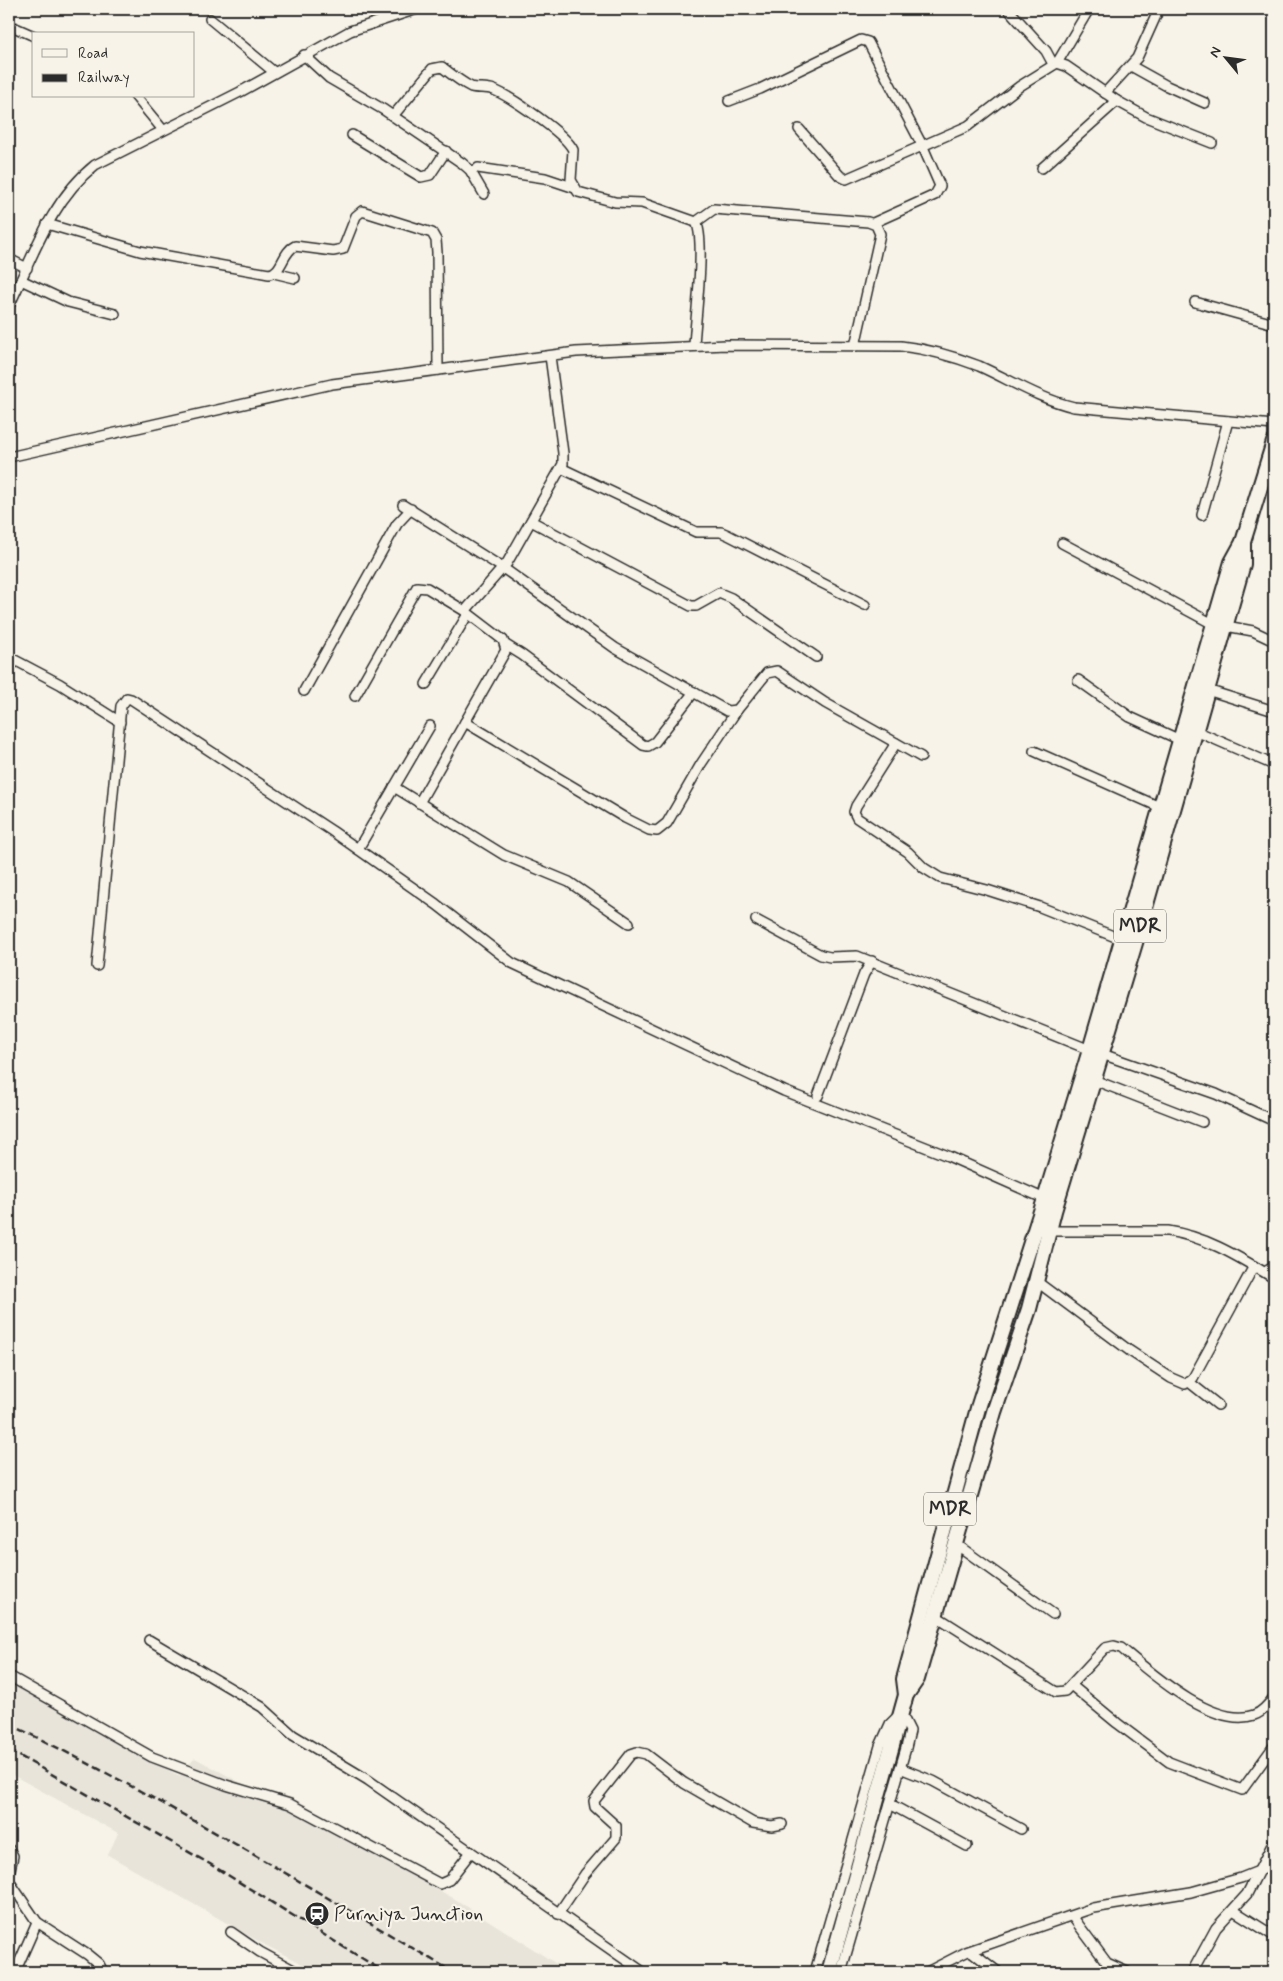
<svg xmlns="http://www.w3.org/2000/svg" width="1283" height="1981" font-family="Mynerve,sans-serif">
<rect width="100%" height="100%" fill="#f7f3e8"/>
<filter id="ink" filterUnits="userSpaceOnUse"><feTurbulence type="fractalNoise" baseFrequency=".02" numOctaves="2"/><feDisplacementMap in="SourceGraphic" scale="10" xChannelSelector="R" yChannelSelector="G"/><feConvolveMatrix kernelMatrix="1 2 1 2 8 2 1 2 1" color-interpolation-filters="sRGB"/></filter>
<g filter="url(#ink)">
<path fill="#e8e4da" d="M9,1682L179,1776L195,1758L455,1899L569,1972H318L265,1945L108,1855L118,1833L9,1773Z"/>
<g fill="none" stroke-linecap="round" stroke-linejoin="round">
<defs>
<g id="street">
<path d="M1008,9L1046,51L1053,64"/>
<path d="M210,19L274,72"/>
<path d="M9,25L34,36"/>
<path d="M304,55L329,78L384,110L462,163L470,170L484,194"/>
<path d="M1057,63L1089,9"/>
<path d="M1131,66L1167,86L1205,103"/>
<path d="M1105,93L1137,58L1159,9"/>
<path d="M135,96L163,130"/>
<path d="M729,101L760,89L861,40L868,42L923,147L940,186L935,195L873,223"/>
<path d="M393,116L432,69L442,67C451,74 461,82 471,87C478,89 486,87 494,90C511,97 566,134 573,150L571,180L578,192L615,202L642,203L696,222C706,240 695,321 694,346"/>
<path d="M799,129L840,176L846,179L968,126L1020,86L1057,63L1066,66L1117,101L1146,117L1212,143"/>
<path d="M352,135L421,177L430,175L446,151"/>
<path d="M478,168L545,178L575,188"/>
<path d="M1042,168L1117,101"/>
<path d="M696,222L714,209L868,222L876,225L880,234L855,346"/>
<path d="M47,224L140,251L269,274C283,272 282,252 295,246L333,251L343,249L356,216L362,211L432,233L436,240L437,252L438,370"/>
<path d="M9,259L27,268"/>
<path d="M274,273L295,278"/>
<path d="M21,280L68,302L115,314"/>
<path d="M1195,302L1274,324"/>
<path d="M9,306C33,256 51,200 95,165L240,92L350,31L417,9"/>
<path d="M9,457L332,384L576,352L726,345L901,346C928,349 953,356 979,366C1010,380 1040,399 1074,407L1274,425"/>
<path d="M561,468L696,532H721L728,535L865,605"/>
<path d="M403,505L503,568L615,648L727,711L737,710L767,673L777,671L825,703L921,757"/>
<path d="M1202,515L1228,421"/>
<path d="M531,521L691,606H696L719,593L731,598L816,657"/>
<path d="M1062,543L1213,624"/>
<path d="M1226,626L1253,631L1274,641"/>
<path d="M506,645L522,655L643,745L648,746L655,742L694,692"/>
<path d="M9,657L60,684L120,722"/>
<path d="M1078,680L1130,717L1180,740"/>
<path d="M426,684L468,614"/>
<path d="M1207,690L1274,711"/>
<path d="M304,691L397,524L411,509"/>
<path d="M355,696L417,587L427,588L465,611"/>
<path d="M465,722L625,818L649,830L657,831L667,823L701,764L737,710"/>
<path d="M1196,731L1274,765"/>
<path d="M896,743L856,806L854,812L857,818L908,852L924,868L940,878L987,890L1040,907L1123,940"/>
<path d="M1034,751L1164,809"/>
<path d="M394,787L504,855L569,882L629,923"/>
<path d="M419,803L506,650L503,640L465,611L507,563L563,464V453L550,356"/>
<path d="M358,849L430,726"/>
<path d="M756,920L821,955L830,957L857,956L1090,1050"/>
<path d="M97,966L121,706L127,698L131,699L332,831L436,904L512,963L784,1091L948,1156L1045,1199"/>
<path d="M1102,1054L1216,1094L1274,1121"/>
<path d="M1094,1080L1202,1122"/>
<path d="M818,1096L864,974L872,961"/>
<path d="M1044,1231H1168C1208,1237 1240,1258 1274,1278"/>
<path d="M1268,1270L1274,1267"/>
<path d="M1036,1281L1130,1351L1171,1378L1185,1384L1193,1378L1254,1266"/>
<path d="M1189,1382L1218,1405"/>
<path d="M956,1544L1053,1614"/>
<path d="M936,1616L1056,1692L1065,1691L1105,1648L1114,1646L1121,1648C1150,1672 1213,1729 1254,1715C1263,1712 1269,1704 1274,1697"/>
<path d="M149,1640L262,1707L293,1735L368,1780L643,1972"/>
<path d="M9,1676L152,1757L226,1785L290,1804L440,1884L449,1880L471,1852"/>
<path d="M1071,1685L1117,1723L1169,1762L1242,1790L1274,1746"/>
<path d="M900,1768L933,1781L1021,1829"/>
<path d="M890,1804L967,1846"/>
<path d="M9,1849L13,1856L9,1874"/>
<path d="M9,1881L37,1922L88,1955L99,1964L103,1972"/>
<path d="M1233,1910L1274,1936"/>
<path d="M558,1914L585,1874L616,1838V1826L595,1807L594,1801L631,1754L637,1752L646,1754L684,1783L753,1823L772,1826L782,1824"/>
<path d="M1072,1916L1107,1963L1127,1972"/>
<path d="M231,1932L260,1952L297,1972"/>
<path d="M971,1951L998,1972"/>
<path d="M15,1972L37,1922"/>
<path d="M815,1972L880,1746L890,1724L901,1713L910,1731L906,1748L841,1972"/>
<path d="M927,1972L966,1952L1093,1908L1191,1892L1241,1878L1274,1865"/>
<path d="M1192,1972L1216,1928L1247,1894L1274,1841"/>
</g>
<g id="primary">
<path d="M906,1695L904,1679L978,1408L1045,1199L1090,1050L1232,562L1243,542L1274,442"/>
<path d="M829,1972L906,1695L917,1679L994,1412L1029,1309L1054,1211L1135,943L1243,564V542"/>
</g>
</defs>
<use href="#street" stroke="#2b2b2b" stroke-width="12"/>
<use href="#primary" stroke="#2b2b2b" stroke-width="18"/>
<use href="#street" stroke="#f7f3e8" stroke-width="9"/>
<use href="#primary" stroke="#f7f3e8" stroke-width="14"/>
<g stroke="#2b2b2b" stroke-width="2.5" stroke-dasharray="8 4" stroke-linecap="butt">
<path d="M9,1724C162,1797 307,1886 453,1972"/>
<path d="M9,1750L210,1864L384,1972"/>
</g>
</g>
</g>
<defs>
<symbol id="station-disc" viewBox="-11 -11 22 22"><circle r="9.5" fill="#2b2b2b" stroke="#f7f3e8"/><path d="M-3-6H3Q5-6 5-4V2Q5 4 3 4L4.5 6H3L1.5 4h-3L-3 6H-4.5L-3 4Q-5 4-5 2V-4Q-5-6-3-6ZM-3.5-4v3h7v-3ZM-3.5 1v1.5H-2V1ZM2 1v1.5H3.5V1Z" fill="#fff"/></symbol>
</defs>
<g fill-rule="evenodd">
<use href="#station-disc" x="303" y="1900" width="28" height="28"/>
</g>
<g text-anchor="middle" dominant-baseline="central" stroke-width="4.5" stroke-linejoin="round" paint-order="stroke">
<g fill="#f7f3e8" stroke="#686764" stroke-width="1">
<rect x="1114" y="909.5" width="52" height="33" rx="4"/>
<rect x="924" y="1492.5" width="52" height="33" rx="4"/>
</g>
<g font-size="19" font-weight="bold" fill="#2b2b2b">
<text x="1140" y="926">MDR</text>
<text x="950" y="1509">MDR</text>
</g>
<g font-size="20" fill="#2b2b2b" stroke="#f7f3e8" text-anchor="start">
<text x="334" y="1914">Purniya Junction</text>
</g>
</g>
<rect width="1283" height="1981" fill="none" stroke="#f7f3e8" stroke-width="30"/>
<rect x="15" y="15" width="1253" height="1951" fill="none" stroke="#2b2b2b" stroke-width="2" filter="url(#ink)"/>
<rect x="32" y="32" width="162" height="65" fill="#f7f3e8" stroke="#a5a39c"/>
<rect x="42" y="49" width="25" height="8" fill="#f7f3e8" stroke="#a5a39c"/>
<text x="78" y="58" font-size="15" fill="#2b2b2b">Road</text>
<rect x="42" y="74" width="25" height="8" fill="#2b2b2b" stroke="#a5a39c"/>
<text x="78" y="82" font-size="15" fill="#2b2b2b">Railway</text>
<g transform="translate(1226 58) rotate(299)" stroke="#f7f3e8" stroke-width="4" paint-order="stroke">
<path d="M0-4L9 19L0 12L-9 19Z" fill="#2b2b2b"/>
<text y="-8" font-size="14" font-weight="bold" text-anchor="middle" fill="#2b2b2b">N</text>
</g>
</svg>
